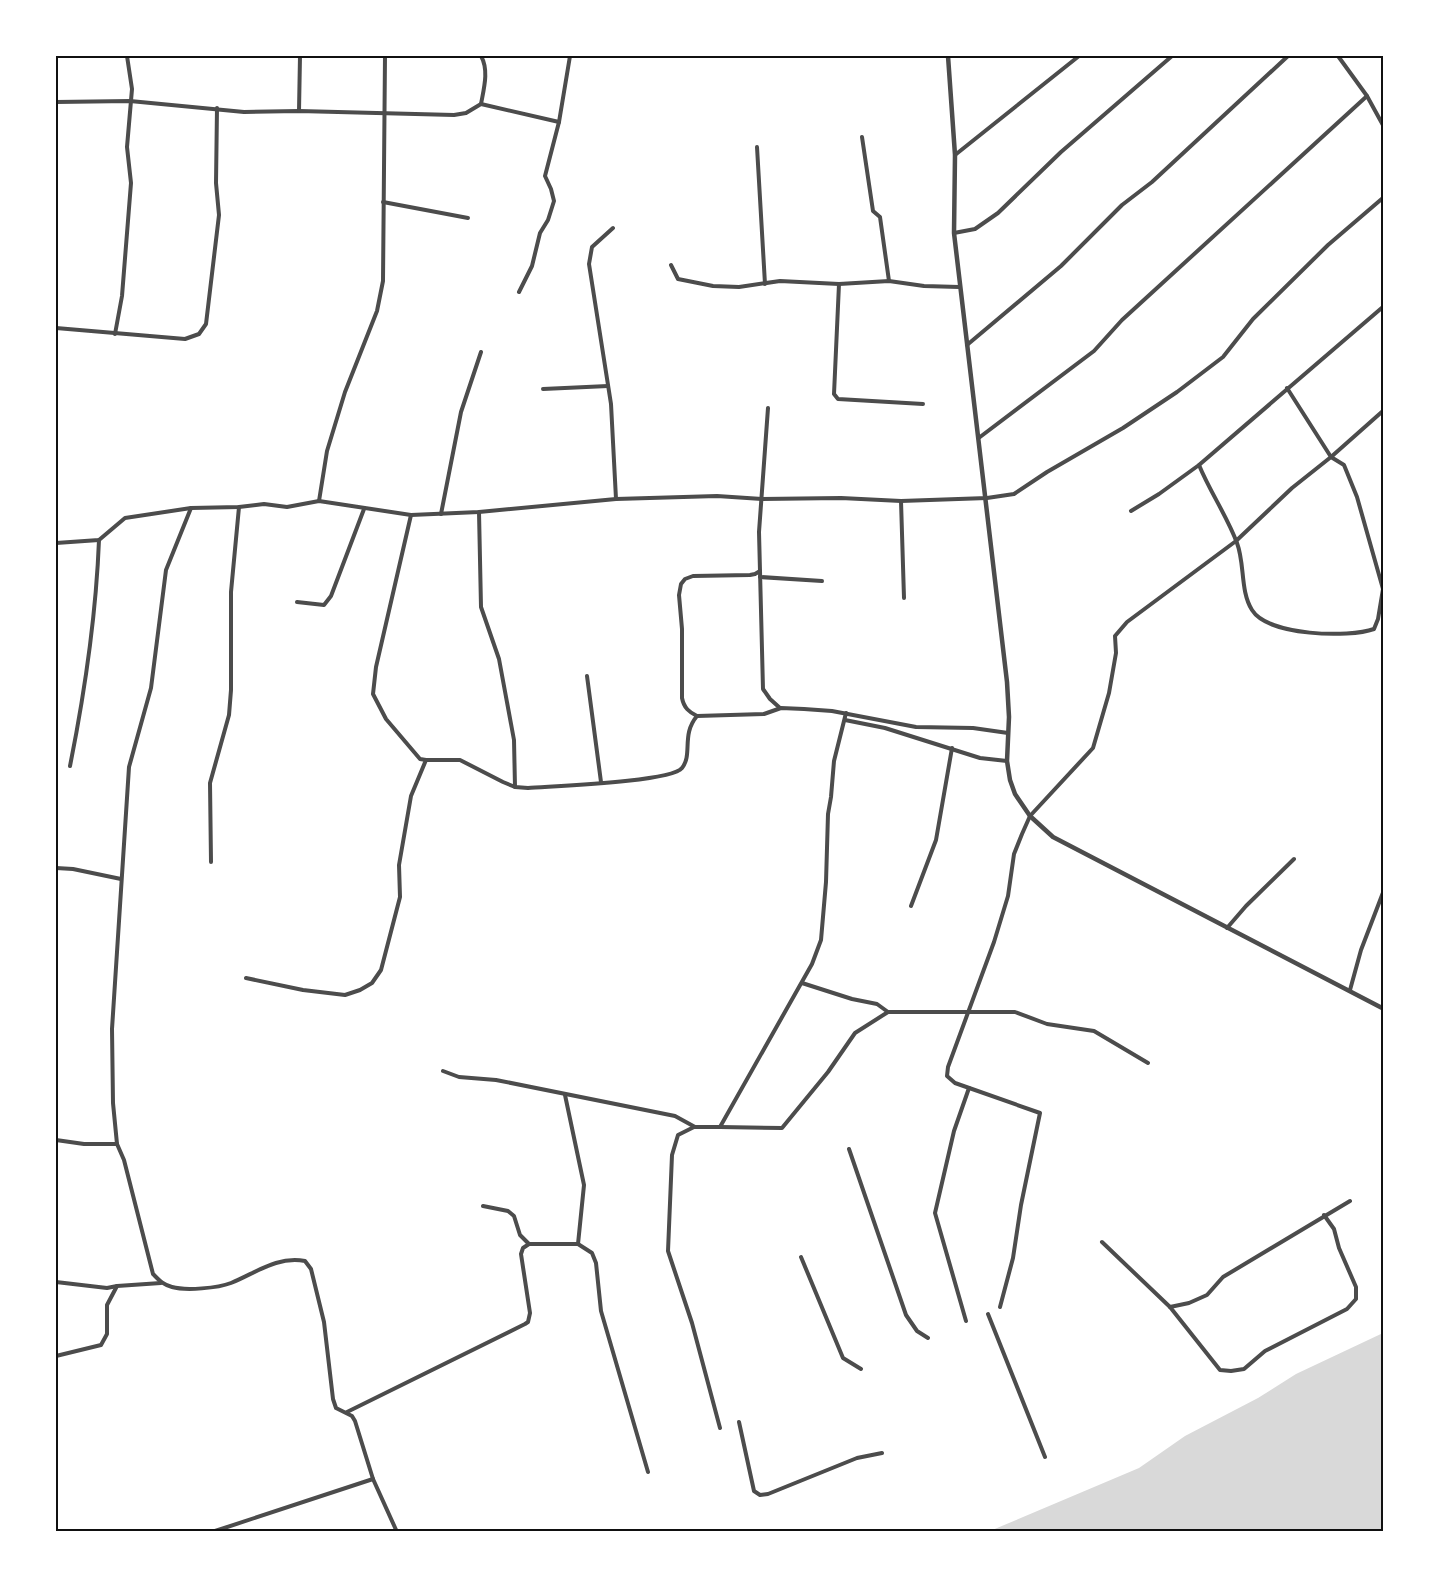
<svg xmlns="http://www.w3.org/2000/svg" width="1439" height="1587" font-family="'Noto Sans',sans-serif">
<rect width="100%" height="100%" fill="#fff"/>
<path fill="#d9d9d9" d="M1383,1333V1531H990L1139,1468L1185,1436L1258,1398L1296,1374Z"/>
<g fill="none" stroke-linecap="round" stroke-linejoin="round">
<g stroke="#4c4c4c" stroke-width="4">
<path d="M481,56C489,70 484,88 481,104"/>
<path d="M1338,56L1367,96L1384,127"/>
<path d="M56,102L130,101L244,112L299,111L454,115L466,113L481,104L559,122"/>
<path d="M299,111L300,56"/>
<path d="M862,137L873,211L880,217L889,281"/>
<path d="M757,147L765,284"/>
<path d="M955,155L1079,56"/>
<path d="M383,202L468,218"/>
<path d="M613,228L592,247L589,264L611,404L616,499"/>
<path d="M954,233L975,229L998,213L1061,152L1172,56"/>
<path d="M671,265L678,279L713,286L739,287L780,281L839,284L889,281L924,286L959,287"/>
<path d="M839,284L834,394L838,399L923,404"/>
<path d="M519,292L532,266L540,233L548,220L554,201L551,189L545,176L559,122L570,56"/>
<path d="M56,328L185,339L199,334L206,324L219,215L216,183L217,108"/>
<path d="M115,334L122,296L131,183L127,147L132,89L127,56"/>
<path d="M967,345L1061,266L1122,205L1152,182L1288,56"/>
<path d="M543,389L608,386"/>
<path d="M768,408L759,532L763,689L770,699L780,708"/>
<path d="M980,437L1094,351L1122,320L1367,96"/>
<path d="M1199,465C1210,492 1227,516 1237,543C1245,564 1240,591 1252,610C1268,636 1349,638 1374,629L1378,619L1383,589L1357,497L1344,465L1331,457L1287,388"/>
<path d="M319,501L327,451L345,392L377,311L383,281L385,56"/>
<path d="M901,501L904,598"/>
<path d="M191,508L166,570L151,688L129,767L112,1029L113,1103L117,1144L124,1160L153,1274C159,1280 163,1285 172,1287C186,1291 218,1288 231,1283C256,1273 276,1256 305,1261L311,1269L324,1322L333,1399L336,1408L352,1416L355,1421L373,1479L397,1532"/>
<path d="M1131,511L1159,494L1199,465L1384,306"/>
<path d="M479,512L481,607L499,659L514,740L515,787"/>
<path d="M441,514L461,412L481,352"/>
<path d="M411,515L376,667L373,694L386,719L420,759L426,760H460L503,782L515,787L528,788C552,786 671,782 682,768C693,754 681,735 697,716L764,714L781,708L804,709L832,711L916,727L973,728L1008,733"/>
<path d="M56,543L99,540L125,518L191,508L239,507L264,504L287,507L319,501L411,515L479,512L616,499L717,496L762,499L841,498L901,501L987,498L1014,494L1047,472L1123,428L1177,392L1223,357L1253,319L1328,245L1384,197"/>
<path d="M760,577L822,581"/>
<path d="M297,602L324,605L331,596L364,509"/>
<path d="M587,676L601,782"/>
<path d="M697,716C689,712 684,708 682,698V629L679,595L681,584L685,579L693,576L750,575L755,574L760,571"/>
<path d="M845,720L885,728L980,758L1007,761"/>
<path d="M70,766C85,691 96,616 99,540"/>
<path d="M211,862L210,783L229,715L231,690V592L239,507"/>
<path d="M56,868L73,869L121,879"/>
<path d="M911,906L936,840L952,748"/>
<path d="M1227,928L1246,906L1294,859"/>
<path d="M246,978L303,990L345,995L360,990L372,983L381,970L400,897L399,865L411,796L426,760"/>
<path d="M802,983L852,999L877,1004L888,1012H1015L1047,1024L1094,1031L1148,1063"/>
<path d="M1350,990L1361,950L1384,890"/>
<path d="M443,1071L459,1077L496,1080L675,1116L695,1127H720L812,964L821,940L826,882L828,814L831,797L834,761L846,713"/>
<path d="M565,1095L584,1185L578,1244"/>
<path d="M694,1127L678,1135L672,1155L668,1251L692,1323L720,1428"/>
<path d="M720,1127L782,1128L828,1072L855,1033L888,1012"/>
<path d="M56,1140L84,1144H117"/>
<path d="M849,1149L906,1315L917,1331L928,1338"/>
<path d="M483,1206L508,1211L514,1216L520,1235L529,1244"/>
<path d="M1102,1242L1170,1307L1220,1370L1231,1371L1244,1369L1265,1351L1347,1309L1356,1299V1287L1339,1248L1334,1229L1324,1215"/>
<path d="M801,1257L843,1358L861,1369"/>
<path d="M56,1282L107,1288L117,1286"/>
<path d="M1000,1307L1013,1258L1021,1205L1040,1113L955,1083L947,1076L948,1067L994,942L1008,896L1014,854L1022,834L1030,816L1093,748L1109,693L1116,653L1115,636L1127,622L1236,541L1292,488L1331,457L1384,410"/>
<path d="M1170,1307L1189,1303L1207,1295L1223,1277L1350,1201"/>
<path d="M988,1314L1045,1457"/>
<path d="M966,1321L935,1213L954,1131L969,1088"/>
<path d="M56,1356L101,1345L107,1334V1305L117,1286L161,1283"/>
<path d="M347,1412L525,1324L528,1322L530,1313L521,1254L523,1248L529,1244H578L592,1253L596,1263L601,1311L648,1472"/>
<path d="M739,1422L754,1491L760,1495L768,1494L857,1458L882,1453"/>
<path d="M212,1532L373,1479"/>
</g>
<path stroke="#4c4c4c" stroke-width="4.5" d="M948,56L955,155L954,233L1007,682L1009,717L1007,761L1010,780L1015,794L1030,816L1053,837L1384,1009"/>
</g>
<rect width="1439" height="1587" fill="none" stroke="#ffffff" stroke-width="114"/>
<rect x="57" y="57" width="1325" height="1473" fill="none" stroke="#111" stroke-width="2"/>
</svg>
